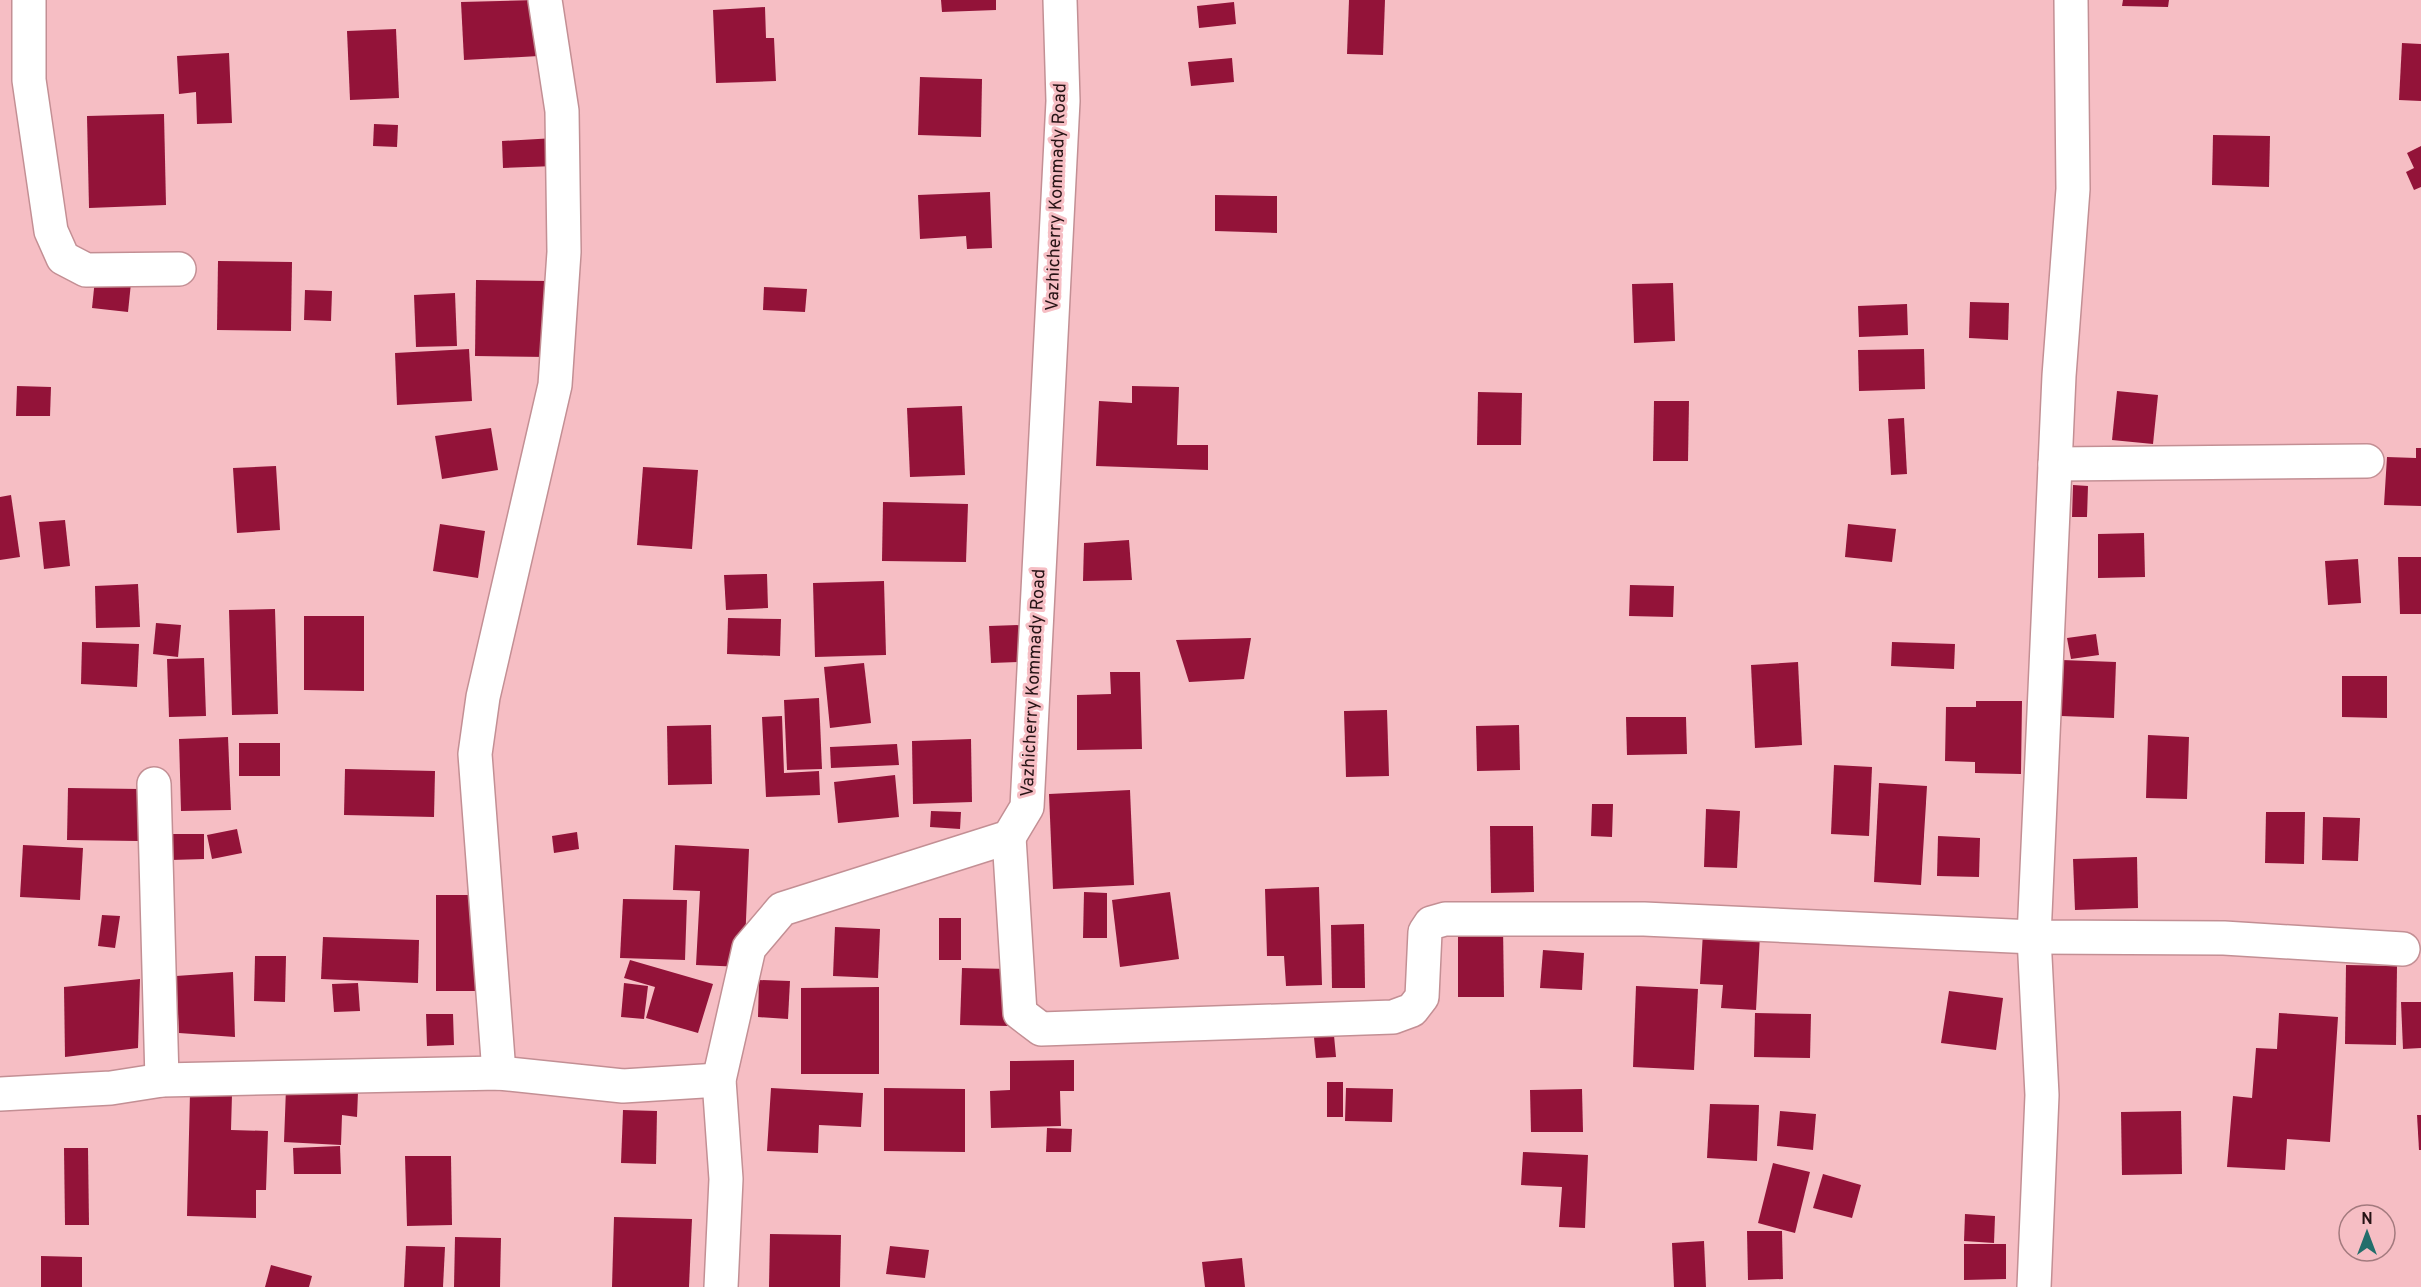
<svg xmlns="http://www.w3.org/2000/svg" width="2421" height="1287" font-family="Overpass,sans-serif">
<rect width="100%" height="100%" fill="#f6bec4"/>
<g fill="#931339">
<path d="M536,0L539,56L464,60L461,2Z"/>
<path d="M941,0H996V10L942,12Z"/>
<path d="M1349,0H1385L1383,55L1347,54Z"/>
<path d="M2123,0H2169L2168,7L2122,6Z"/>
<path d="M1234,2L1236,24L1199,28L1197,6Z"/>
<path d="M765,7L766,38H774L776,81L716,83L713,10Z"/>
<path d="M396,29L399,98L350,100L347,31Z"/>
<path d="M2402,43L2421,44V101L2399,100Z"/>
<path d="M229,53L232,123L197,124L196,92L179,94L177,56Z"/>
<path d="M1232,58L1234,82L1191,86L1188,62Z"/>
<path d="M920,77L982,79L981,137L918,135Z"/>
<path d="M164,114L166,205L89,208L87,116Z"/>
<path d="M374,124L398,125L397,147L373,146Z"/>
<path d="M2213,135L2270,136L2269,187L2212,185Z"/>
<path d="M555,138V166L503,168L502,141Z"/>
<path d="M2421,146V187L2414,190L2406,172L2414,168L2407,153Z"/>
<path d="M990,192L992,248L967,249L966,236L920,239L918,195Z"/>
<path d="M1215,195L1277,196V233L1215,231Z"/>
<path d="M218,261L292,262L291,331L217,330Z"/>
<path d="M95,279L131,283L128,312L92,308Z"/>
<path d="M476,280L549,281L547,357L475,356Z"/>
<path d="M1673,283L1675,341L1634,343L1632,284Z"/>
<path d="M764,287L807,289L805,312L763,310Z"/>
<path d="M305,290L332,291L331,321L304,320Z"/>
<path d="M455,293L457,346L416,347L414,295Z"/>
<path d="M1970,302L2009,303L2008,340L1969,338Z"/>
<path d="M1907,304L1908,335L1859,337L1858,306Z"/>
<path d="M469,349L472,401L397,405L395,353Z"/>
<path d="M1924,349L1925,389L1859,391L1858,350Z"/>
<path d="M17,386L51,387L50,416H16Z"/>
<path d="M1132,386L1179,387L1177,445H1208V470L1096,466L1099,401L1132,403Z"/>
<path d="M2117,391L2158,395L2153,444L2112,440Z"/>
<path d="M1478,392L1522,393L1521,445H1477Z"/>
<path d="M1654,401H1689L1688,461H1653Z"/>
<path d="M962,406L965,475L910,477L907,408Z"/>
<path d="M1904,418L1907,474L1891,475L1888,419Z"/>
<path d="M491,428L498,470L442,479L435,436Z"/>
<path d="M2416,448H2421V506L2384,505L2387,457L2416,458Z"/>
<path d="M276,466L280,530L237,533L233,468Z"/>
<path d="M643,467L698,470L692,549L637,545Z"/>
<path d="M2073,485L2088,486L2087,517H2072Z"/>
<path d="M11,495L20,557L0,560V497Z"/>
<path d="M883,502L968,504L966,562L882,561Z"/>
<path d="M65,520L70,566L44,569L39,522Z"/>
<path d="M440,524L485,531L478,578L433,571Z"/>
<path d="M1848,524L1896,529L1892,562L1845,557Z"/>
<path d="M2144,533L2145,577L2098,578V534Z"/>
<path d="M1129,540L1132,580L1083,581L1084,543Z"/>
<path d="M2398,557H2421V614H2400Z"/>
<path d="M2358,559L2361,603L2328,605L2325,561Z"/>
<path d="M767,574L768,608L726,610L724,575Z"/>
<path d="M884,581L886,655L815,657L813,583Z"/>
<path d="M138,584L140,627L96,628L95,586Z"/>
<path d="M1630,585L1674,586L1673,617L1629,616Z"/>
<path d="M275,609L278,714L232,715L229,610Z"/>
<path d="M304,616H364V691L304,690Z"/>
<path d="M728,618L781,619L780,656L727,654Z"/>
<path d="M156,623L181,625L178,657L153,654Z"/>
<path d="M1020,625L1021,662L991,663L989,626Z"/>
<path d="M2096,634L2099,655L2071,659L2067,638Z"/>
<path d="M1251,638L1244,679L1189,682L1176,640Z"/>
<path d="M82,642L139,644L137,687L81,684Z"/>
<path d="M1892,642L1955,644L1954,669L1891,666Z"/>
<path d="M204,658L206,716L169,717L167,659Z"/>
<path d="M2062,660L2116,662L2114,718L2061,716Z"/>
<path d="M1798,662L1802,745L1755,748L1751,665Z"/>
<path d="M864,663L871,723L830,728L824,667Z"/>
<path d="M1110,672H1140L1142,749L1077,750V695L1111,694Z"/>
<path d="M2342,676H2387V718L2342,717Z"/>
<path d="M819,698L822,769L787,770L784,700Z"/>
<path d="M1976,701H2022L2021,774L1975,773V762L1945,761L1946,707H1976Z"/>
<path d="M1387,710L1389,776L1346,777L1344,711Z"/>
<path d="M782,716L784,773L819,771L820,795L766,797L762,717Z"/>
<path d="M1626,717H1686L1687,754L1627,755Z"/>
<path d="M711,725L712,784L668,785L667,726Z"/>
<path d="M1519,725L1520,770L1477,771L1476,726Z"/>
<path d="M2148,735L2189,737L2187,799L2146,798Z"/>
<path d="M228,737L231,810L181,811L179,739Z"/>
<path d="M971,739L972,802L913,804L912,741Z"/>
<rect x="239" y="743" width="41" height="33"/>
<path d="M897,744L899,765L831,768L830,747Z"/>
<path d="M1834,765L1872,767L1869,836L1831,834Z"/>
<path d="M345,769L435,771L434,817L344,815Z"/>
<path d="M895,775L899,817L838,823L834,782Z"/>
<path d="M1879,783L1927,786L1921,885L1874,882Z"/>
<path d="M68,788L140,789L138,841L67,840Z"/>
<path d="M1130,790L1134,885L1053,889L1049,794Z"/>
<path d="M1592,804H1613L1612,837L1591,836Z"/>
<path d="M1706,809L1740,811L1737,868L1704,867Z"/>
<path d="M931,811L961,812L960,829L930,827Z"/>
<path d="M2266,812H2305L2304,864L2265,863Z"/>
<path d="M2323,817L2360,818L2358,861L2322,860Z"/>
<path d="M1490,826H1533L1534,892L1491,893Z"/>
<path d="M237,829L242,853L212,859L207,835Z"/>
<path d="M577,832L579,849L554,853L552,836Z"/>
<path d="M171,834H204V859L171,860Z"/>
<path d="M1938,836L1980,838L1979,877L1937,876Z"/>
<path d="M23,845L83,848L80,900L20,897Z"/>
<path d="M675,845L749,849L744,967L696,965L700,891L673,890Z"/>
<path d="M2137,857L2138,908L2075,910L2073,859Z"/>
<path d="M1319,887L1322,985L1286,986L1284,956H1267L1265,889Z"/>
<path d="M1084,892L1107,893V938H1083Z"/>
<path d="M1170,892L1179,959L1120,967L1112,900Z"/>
<rect x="436" y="895" width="40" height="96"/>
<path d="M623,899L687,900L685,960L620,958Z"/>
<path d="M102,915L120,916L115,948L98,946Z"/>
<rect x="939" y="918" width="22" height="42"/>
<path d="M1364,924L1365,988H1332L1331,925Z"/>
<path d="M1503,926L1504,997H1458V927Z"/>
<path d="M835,927L880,929L878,978L833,976Z"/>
<path d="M1703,932L1760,935L1756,1010L1721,1008L1723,985L1700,984Z"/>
<path d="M323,937L419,940L418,983L321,979Z"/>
<path d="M1543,950L1584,953L1582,990L1540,988Z"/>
<path d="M255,956H286L285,1002L254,1001Z"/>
<path d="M630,960L713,984L698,1033L646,1018L655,987L624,978Z"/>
<path d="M2346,965L2397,966L2396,1045L2345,1044Z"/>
<path d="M962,968L1010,969L1008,1026L960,1025Z"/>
<path d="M233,972L235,1037L179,1033L176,976Z"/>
<path d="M140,979L138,1048L65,1057L64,987Z"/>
<path d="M759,980L790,981L788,1019L758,1017Z"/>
<path d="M358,983L360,1011L334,1012L332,984Z"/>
<path d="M624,983L648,986L644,1019L621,1017Z"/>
<path d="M1636,986L1698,989L1694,1070L1633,1067Z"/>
<path d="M879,987V1074H801V988Z"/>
<path d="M1949,991L2003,998L1996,1050L1941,1043Z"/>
<path d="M2401,1002H2421V1048L2403,1049Z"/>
<path d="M1755,1013L1811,1014L1810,1058L1754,1057Z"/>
<path d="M2279,1013L2338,1017L2330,1142L2287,1139L2285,1170L2227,1167L2233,1096L2252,1098L2256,1048L2277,1049Z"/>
<path d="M426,1014H453L454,1045L427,1046Z"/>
<path d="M1333,1025L1336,1057L1316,1058L1313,1027Z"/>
<path d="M1074,1060V1091H1060L1061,1126L991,1128L990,1091L1010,1090V1061Z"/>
<rect x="1327" y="1082" width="16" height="35"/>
<path d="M286,1088L358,1092L357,1117L342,1115L341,1145L284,1142Z"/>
<path d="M771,1088L863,1093L861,1127L819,1125L818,1153L767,1151Z"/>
<path d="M884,1088L965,1089V1152L884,1151Z"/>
<path d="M1346,1088L1393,1089L1392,1122L1345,1121Z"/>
<path d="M1582,1089L1583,1132H1531L1530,1090Z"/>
<path d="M190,1093L232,1094L231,1130L268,1131L266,1190H256V1218L187,1216Z"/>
<path d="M1710,1104L1759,1105L1757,1161L1707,1158Z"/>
<path d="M623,1110L657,1111L656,1164L621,1163Z"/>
<path d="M1780,1111L1816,1114L1813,1150L1777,1146Z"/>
<path d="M2181,1111L2182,1174L2122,1175L2121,1112Z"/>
<path d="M2417,1115H2421V1150H2419Z"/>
<path d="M1047,1128L1072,1129L1071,1152H1046Z"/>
<path d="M340,1146L341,1174H294L293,1148Z"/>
<path d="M64,1148H88L89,1225H65Z"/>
<path d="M1523,1152L1588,1155L1585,1228L1559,1227L1562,1187L1521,1185Z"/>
<path d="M405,1156H451L452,1225L407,1226Z"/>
<path d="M1773,1163L1810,1172L1795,1233L1758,1223Z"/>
<path d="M1823,1174L1861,1185L1852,1218L1813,1208Z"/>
<path d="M1965,1214L1995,1216L1994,1243L1964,1241Z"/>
<path d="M614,1217L692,1219L689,1287H612Z"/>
<path d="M1747,1231H1782L1783,1279L1748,1280Z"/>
<path d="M770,1234L841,1235L840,1287H769Z"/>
<path d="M455,1237L501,1238L500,1287H454Z"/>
<path d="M1704,1241L1706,1287H1674L1672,1243Z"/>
<path d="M1964,1244H2006V1279L1964,1280Z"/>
<path d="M406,1246L445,1247L443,1287H404Z"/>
<path d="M890,1246L929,1250L925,1278L886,1274Z"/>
<path d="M41,1256L82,1257V1287H41Z"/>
<path d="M1242,1258L1245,1287H1205L1202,1262Z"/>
<path d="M271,1265L312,1276L309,1287H265Z"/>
</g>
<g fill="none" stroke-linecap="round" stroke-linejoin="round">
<defs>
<g id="minor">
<path d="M29,0V80L51,231L63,258L86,270L179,269"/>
<path d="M2055,464L2367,461"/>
<path d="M154,784L162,1080"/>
<path d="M1009,837L1020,1013L1041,1029L1393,1017L1412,1010L1422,997L1425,932L1431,923L1445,919H1644L2034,937L2224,938L2403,949"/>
<path d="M499,1073L475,754L483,697L555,385L564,252L562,111L545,0"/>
<path d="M0,1094L111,1088L162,1080L499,1073L623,1086L719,1080"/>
<path d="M2034,1287L2042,1095L2034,937L2059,376L2073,189L2071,0"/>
</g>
<path id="secondary" d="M721,1287L726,1179L719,1080L749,948L782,909L1009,837L1027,807L1063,101L1060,0"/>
</defs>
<use href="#minor" stroke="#c38f94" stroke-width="36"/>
<use href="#secondary" stroke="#c38f94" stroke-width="36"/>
<use href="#minor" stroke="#fff" stroke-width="33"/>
<use href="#secondary" stroke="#fff" stroke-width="33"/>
</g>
<g text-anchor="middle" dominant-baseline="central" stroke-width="6" stroke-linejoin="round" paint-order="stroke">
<g font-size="18" fill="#261315" stroke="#f6bec4">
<text transform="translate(1057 197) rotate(-88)">Vazhicherry Kommady Road</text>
<text transform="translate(1034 683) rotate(-87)">Vazhicherry Kommady Road</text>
</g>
</g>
<g transform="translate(2367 1233)"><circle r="28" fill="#f6bec4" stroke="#a37a7e" stroke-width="1.5"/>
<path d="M0-4.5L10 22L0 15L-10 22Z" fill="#236e6b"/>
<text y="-9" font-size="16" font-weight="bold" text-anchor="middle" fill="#261315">N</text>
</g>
</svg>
